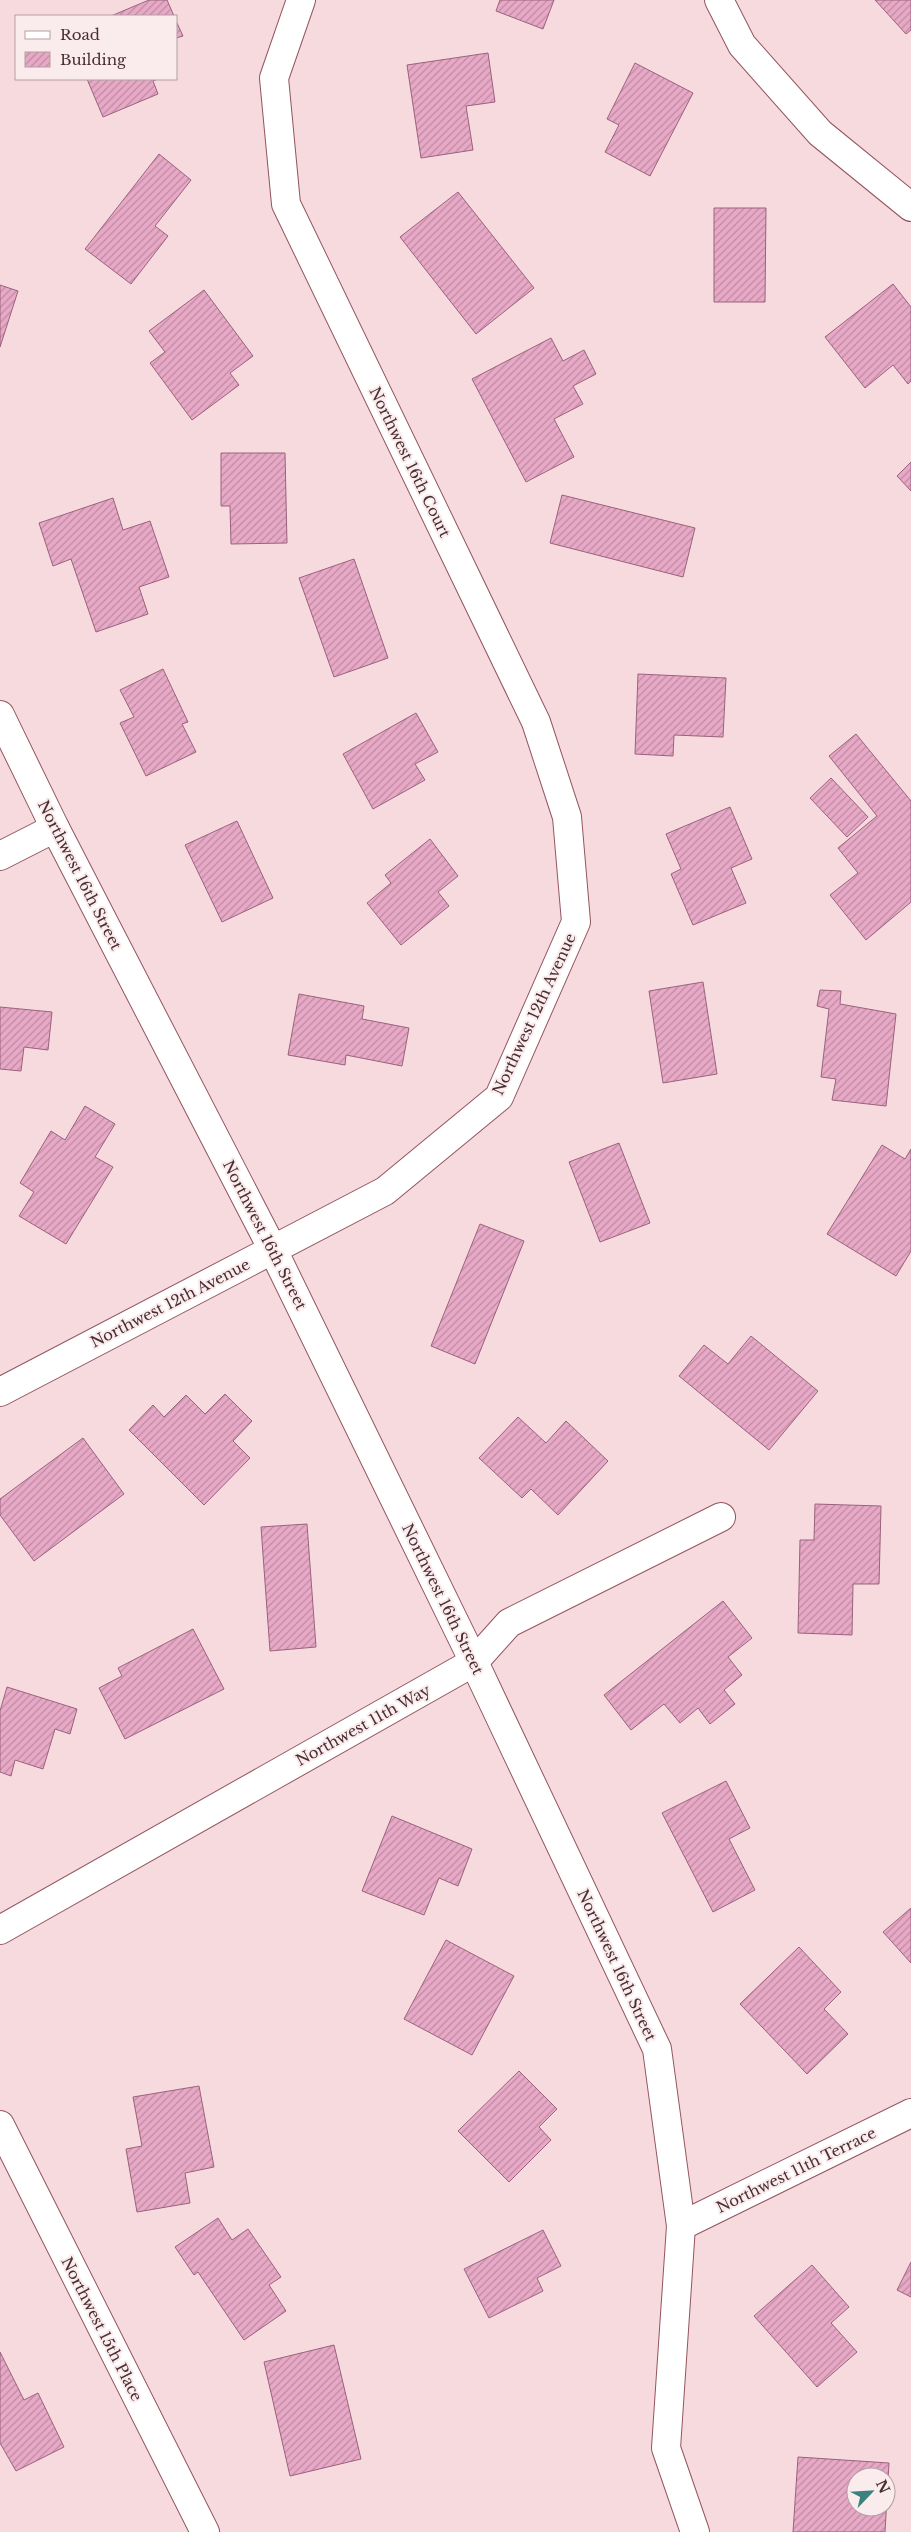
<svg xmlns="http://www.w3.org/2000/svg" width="911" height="2532" font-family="'Libre Baskerville',serif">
<defs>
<pattern id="building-hatch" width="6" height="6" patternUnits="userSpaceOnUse" patternTransform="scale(1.25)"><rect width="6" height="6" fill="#e8a9c7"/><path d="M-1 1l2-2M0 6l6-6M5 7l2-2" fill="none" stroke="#be8aa2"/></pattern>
</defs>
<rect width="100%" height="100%" fill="#f7dadd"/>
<g fill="url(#building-hatch)" stroke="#9a627d" fill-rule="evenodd">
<path d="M149,0H167L174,16H111Z"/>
<path d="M500,0H554L543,29L496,11Z"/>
<path d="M875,0H911V30L906,34Z"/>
<path d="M176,21L183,36L176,38Z"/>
<path d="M488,53L495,102L466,106L473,150L421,158L407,65Z"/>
<path d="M635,63L693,93L650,176L605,152L619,125L607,119Z"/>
<path d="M87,79H158L153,81L158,94L103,117Z"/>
<path d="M159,154L191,180L155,226L168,236L131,284L85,249Z"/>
<path d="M458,192L534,288L476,334L400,237Z"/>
<path d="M714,208H766L765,302H714Z"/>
<path d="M893,284L911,307V381L908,384L893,365L865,388L825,337Z"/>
<path d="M0,285L18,291L0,347Z"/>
<path d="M204,290L253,356L230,373L239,385L192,420L150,363L165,352L149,331Z"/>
<path d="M551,338L563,361L584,350L596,374L573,386L583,404L554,419L574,457L526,482L472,379Z"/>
<path d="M221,453H285L287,543L231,544L230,506H221Z"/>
<path d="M911,462V491L897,476Z"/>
<path d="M562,495L695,528L683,577L550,543Z"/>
<path d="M113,498L123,530L150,521L169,577L139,587L148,614L96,632L71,559L53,566L39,523Z"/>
<path d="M354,559L388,658L334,677L299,578Z"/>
<path d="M163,669L188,722L182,724L196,752L146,776L120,723L134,717L120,690Z"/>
<path d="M638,674L726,678L723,737L674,735L673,756L635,754Z"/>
<path d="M416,713L438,752L415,764L425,780L373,809L343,754Z"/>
<path d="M856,734L911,801V902L866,940L830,895L858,873L838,848L877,816L829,756Z"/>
<path d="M831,778L868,817L847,837L810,798Z"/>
<path d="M730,807L752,859L731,868L746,903L693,925L671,874L681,869L666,834Z"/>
<path d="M237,821L273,898L222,922L185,845Z"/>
<path d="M430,839L458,876L438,892L449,906L401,945L367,903L391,883L385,875Z"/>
<path d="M703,982L717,1074L663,1083L649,991Z"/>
<path d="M820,990L841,991L840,1004L896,1014L886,1106L832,1100L836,1079L821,1077L829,1009L817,1006Z"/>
<path d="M299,994L364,1006L362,1019L409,1028L402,1066L346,1055L345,1065L288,1055Z"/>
<path d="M0,1007L52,1012L48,1050L24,1047L21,1071L0,1069Z"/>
<path d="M85,1106L115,1124L95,1157L113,1167L66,1244L19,1216L34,1192L20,1183L51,1131L65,1140Z"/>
<path d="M619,1143L650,1223L600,1242L569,1162Z"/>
<path d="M882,1145L905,1159L911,1149V1251L896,1276L827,1234Z"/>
<path d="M480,1224L524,1241L475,1364L431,1346Z"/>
<path d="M751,1336L818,1391L769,1450L679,1376L704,1345L728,1364Z"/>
<path d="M225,1394L252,1421L233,1441L250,1458L204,1505L129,1430L153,1405L164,1417L186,1395L205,1414Z"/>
<path d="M518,1417L546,1443L566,1421L608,1461L558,1515L531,1489L522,1498L479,1458Z"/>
<path d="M83,1438L124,1494L34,1561L0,1515V1499Z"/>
<path d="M815,1504L881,1506L879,1584H853L852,1635L798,1633L800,1540H814Z"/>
<path d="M307,1524L316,1647L270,1651L261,1527Z"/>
<path d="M723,1601L752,1638L728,1657L742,1675L724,1690L735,1704L710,1724L698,1708L680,1723L664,1704L631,1730L604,1695Z"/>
<path d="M193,1629L224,1689L125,1739L99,1688L122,1676L118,1668Z"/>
<path d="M7,1687L77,1709L70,1734L55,1729L43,1769L15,1760L11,1776L0,1772V1711Z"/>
<path d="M726,1781L750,1828L729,1839L755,1890L713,1912L662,1813Z"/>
<path d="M392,1816L472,1849L458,1886L439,1878L424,1915L362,1891Z"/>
<path d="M911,1908V1963L883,1932Z"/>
<path d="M446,1940L514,1976L472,2055L404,2019Z"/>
<path d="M799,1947L841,1992L824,2009L848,2034L807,2074L740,2004Z"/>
<path d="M519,2071L557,2109L539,2127L551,2140L509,2182L458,2131Z"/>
<path d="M199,2086L214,2167L185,2173L190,2203L137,2212L126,2149L142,2146L133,2097Z"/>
<path d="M218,2218L232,2240L248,2229L281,2277L269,2285L286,2311L244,2340L198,2272L194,2275L175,2247Z"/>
<path d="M543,2230L561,2266L537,2278L543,2291L489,2318L464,2269Z"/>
<path d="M911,2262V2297L897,2290Z"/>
<path d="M812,2265L849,2307L831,2323L857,2352L817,2387L754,2316Z"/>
<path d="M334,2345L361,2459L290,2476L264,2362Z"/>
<path d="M0,2352L24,2400L38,2393L64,2447L16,2471L0,2443Z"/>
<path d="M798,2457L889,2463L885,2532H793ZM856,2477H886V2507H856Z"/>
</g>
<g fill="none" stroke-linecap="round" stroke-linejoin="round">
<defs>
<g id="street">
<path d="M719,0L742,45L820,133L911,207"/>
<path d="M0,715L55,828L273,1250L474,1662L657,2049L681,2226L666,2448L695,2532"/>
<path d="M0,856L55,828"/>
<path d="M0,1392L385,1191L499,1097L576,922L567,817L536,722L286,204L274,78L301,0"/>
<path d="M0,1930L474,1662L509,1623L721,1517"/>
<path d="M0,2125L205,2532"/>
<path d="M681,2226L911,2113"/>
</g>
</defs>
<use href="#street" stroke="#925560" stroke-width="30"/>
<use href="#street" stroke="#fff" stroke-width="28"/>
</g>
<g text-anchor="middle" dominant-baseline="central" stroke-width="4" stroke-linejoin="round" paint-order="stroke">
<g font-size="15" fill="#492e32" stroke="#faebed">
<text transform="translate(410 462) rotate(64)">Northwest 16th Court</text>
<text transform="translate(80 875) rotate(63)">Northwest 16th Street</text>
<text transform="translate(534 1014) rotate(-65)">Northwest 12th Avenue</text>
<text transform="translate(265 1235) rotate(63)">Northwest 16th Street</text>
<text transform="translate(170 1303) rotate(-27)">Northwest 12th Avenue</text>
<text transform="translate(443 1599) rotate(64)">Northwest 16th Street</text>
<text transform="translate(363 1725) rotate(-29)">Northwest 11th Way</text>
<text transform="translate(617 1965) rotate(65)">Northwest 16th Street</text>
<text transform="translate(796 2170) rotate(-26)">Northwest 11th Terrace</text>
<text transform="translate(102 2329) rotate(63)">Northwest 15th Place</text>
</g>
</g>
<rect x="15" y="15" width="162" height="65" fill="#faebed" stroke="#b39fa2"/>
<rect x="25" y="31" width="25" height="8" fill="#ffffff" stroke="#b39fa2"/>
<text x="60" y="40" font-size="15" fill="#492e32">Road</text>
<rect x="25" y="52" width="25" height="15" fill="url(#building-hatch)" stroke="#b39fa2"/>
<text x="60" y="65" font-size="15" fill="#492e32">Building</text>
<g transform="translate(871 2492) rotate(65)"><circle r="24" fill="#faebed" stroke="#b39fa2"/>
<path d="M0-4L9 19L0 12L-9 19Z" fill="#3a827d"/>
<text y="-8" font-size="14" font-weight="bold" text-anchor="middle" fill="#492e32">N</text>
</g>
</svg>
